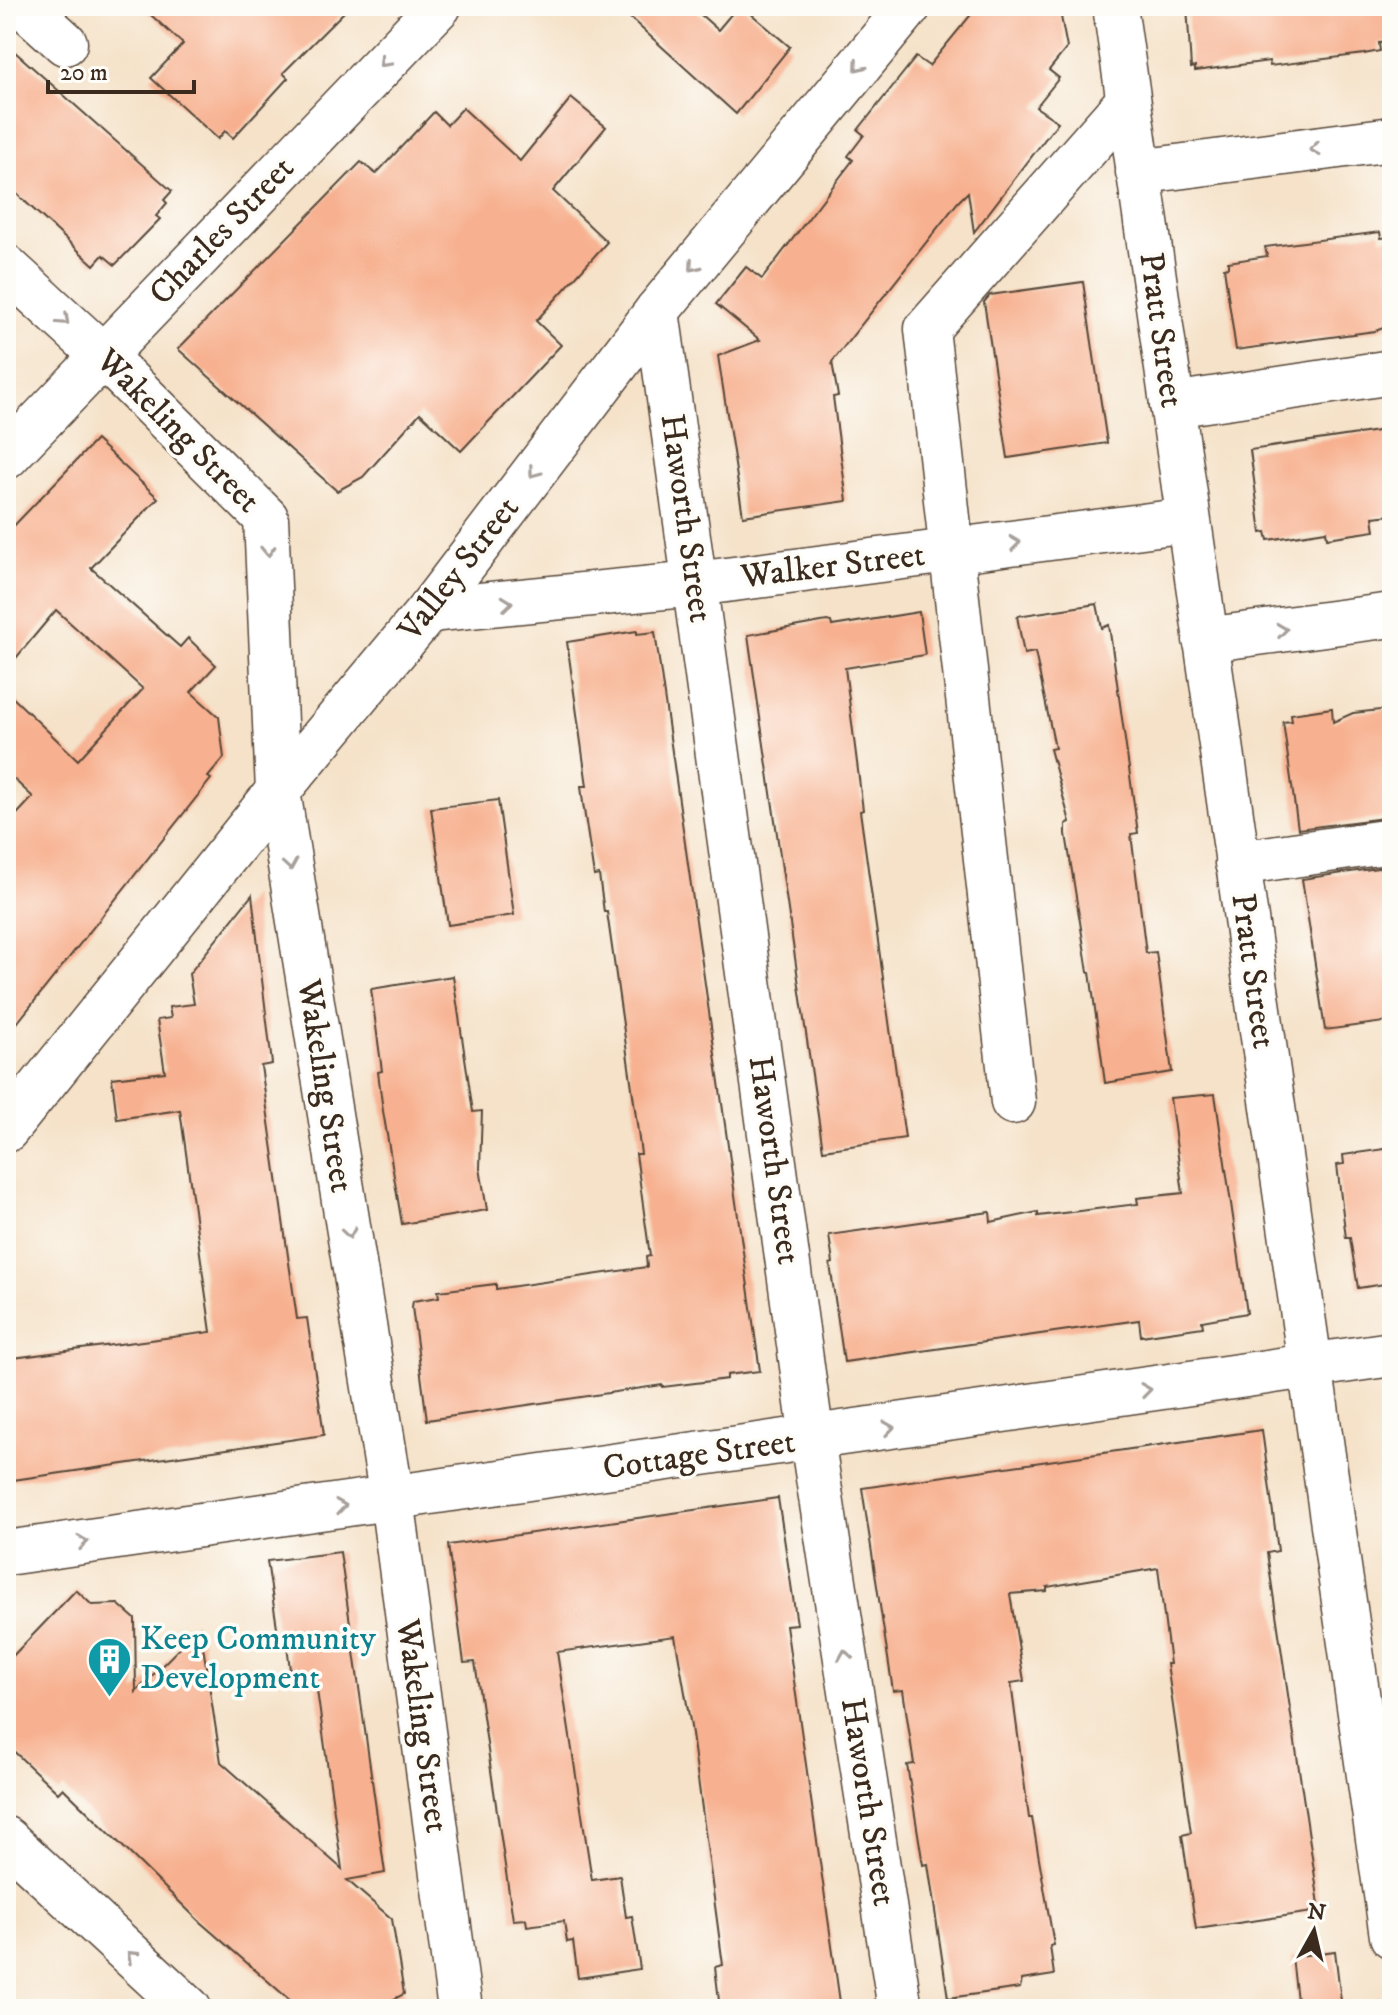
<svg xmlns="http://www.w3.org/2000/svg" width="1398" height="2015" font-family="'IM FELL DW Pica',serif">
<rect width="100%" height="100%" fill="#fdfcf7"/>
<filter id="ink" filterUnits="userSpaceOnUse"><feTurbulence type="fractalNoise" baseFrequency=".0125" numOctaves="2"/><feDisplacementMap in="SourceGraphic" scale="16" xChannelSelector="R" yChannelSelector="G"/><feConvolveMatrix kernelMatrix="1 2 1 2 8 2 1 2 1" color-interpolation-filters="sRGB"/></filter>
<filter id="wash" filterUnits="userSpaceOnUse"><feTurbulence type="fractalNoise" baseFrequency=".006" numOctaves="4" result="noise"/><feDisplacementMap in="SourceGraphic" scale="32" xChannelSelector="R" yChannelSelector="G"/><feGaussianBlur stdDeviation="1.8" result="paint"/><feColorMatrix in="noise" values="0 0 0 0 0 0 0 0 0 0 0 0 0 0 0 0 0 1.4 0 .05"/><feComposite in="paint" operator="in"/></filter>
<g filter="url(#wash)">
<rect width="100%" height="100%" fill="#f5e2c9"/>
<g id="blocks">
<g fill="#f7b190">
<path d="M141,6H350L283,73L288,78L233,138L225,131L218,139L151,78L183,44Z"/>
<path d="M617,6H691L718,30L738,6H742L790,47L736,114Z"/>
<path d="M978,6H1059L1067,48L1049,70L1059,78L1036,107L1058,122L974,232L968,192L958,202L832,362L838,396L833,397L847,501L743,516L718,356L760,340L716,304L746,267L762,279L853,160L848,156L864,135L858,130L916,57L929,66Z"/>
<path d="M1187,6H1392V42L1379,43L1380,51L1364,54L1270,66L1269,61L1195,71V67L1191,68Z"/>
<path d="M6,44L172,191L164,200L167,203L156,216L160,219L115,265L103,255L94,265L6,184Z"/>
<path d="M571,98L606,127L553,191L607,242L536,321L561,345L461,451L420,413L363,477L337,491L178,349L361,162L376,174L434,112L447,125L463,108L520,161Z"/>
<path d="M1380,232L1381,238L1392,237V325L1375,331L1236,350L1224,268L1228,267V262L1267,256L1265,247Z"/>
<path d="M1083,282L1107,443L1008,458L984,302L990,295Z"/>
<path d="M1392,429V515L1373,517L1375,531L1327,538L1326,531L1268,540L1266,532L1261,533L1250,450Z"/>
<path d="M96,440L158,498L91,568L180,647L188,638L216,665L191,692L219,717L224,758L208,777L211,779L6,1037V826L33,797L6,772V691L78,760L143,689L56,610L6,670V534Z"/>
<path d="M1097,604L1102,628L1109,625L1138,833L1131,834L1146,953L1156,952L1172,1072L1105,1083L1090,972H1088L1066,834V824L1070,822L1050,749L1055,748L1035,652L1024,654L1017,616Z"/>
<path d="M919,612L925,655L845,668L863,810L860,811L865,847L905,1138L823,1150L748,635L827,621L831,622L832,626Z"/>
<path d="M637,631V634L655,632L760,1371L727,1375V1379L663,1387L662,1385L427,1420L412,1307L413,1301L439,1297L438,1291L496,1284V1289L647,1267L646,1257L650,1256L636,1154H641L634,1102L607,912H604L599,875L594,876L583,803L581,786H587L567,642Z"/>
<path d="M1332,708L1333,722L1353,713L1389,709L1390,714H1392V817L1298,829L1283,722L1292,721L1291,714Z"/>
<path d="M498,800L514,915L448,925L431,808Z"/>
<path d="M1392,866V1021L1325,1030L1302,879Z"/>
<path d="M252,895L272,1064L261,1066L297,1319L307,1318L324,1435L6,1481V1359L211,1332L180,1110L117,1119L112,1078L165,1072L157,1020L171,1018L169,1007L194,1004L189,974Z"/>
<path d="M453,976L473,1112L482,1111L480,1168L487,1210L402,1224L383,1111L378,1072L382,1071L371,989Z"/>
<path d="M1215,1094L1247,1313L1202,1321L1203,1327L1141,1336L1139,1320L844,1362L830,1264L833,1263L829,1235L990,1212L991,1222L1038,1212V1216L1138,1204L1137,1198L1183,1193L1170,1098Z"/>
<path d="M1392,1148V1283L1358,1288L1350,1238H1346L1337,1165L1344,1164L1343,1155Z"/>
<path d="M1262,1430L1278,1551L1267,1553L1320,1911L1196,1929L1182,1835L1191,1833L1167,1664H1170L1158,1568L1047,1587V1591L1010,1594L1024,1681L1011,1683L1029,1818H1032L1054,1945L1050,1946L1054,1975L1022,1980L1020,1988L948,1998L928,1864L923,1865L907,1765L914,1764L903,1690L893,1691L862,1488Z"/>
<path d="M778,1498L797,1624L786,1625L841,2009H720L715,1967L723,1965L691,1727L675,1636L557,1652L592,1880L620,1876L626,1917L632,1916L640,1969L578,1978L573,1941L567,1942L564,1921L527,1926L526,1919L513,1920L475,1662L464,1663L448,1545Z"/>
<path d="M340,1552L385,1873L347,1880L392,1919L404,1994L375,2009H300L200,1922L63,1788L58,1793L6,1744V1663L76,1590L92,1605L118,1604L135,1619L136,1692L200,1627L221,1762L342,1869L315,1676L291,1678L286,1636L278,1634L267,1561Z"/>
<path d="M1335,1951L1342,2009H1298L1292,1957Z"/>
</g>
</g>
</g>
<g filter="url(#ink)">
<use href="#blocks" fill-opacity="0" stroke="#574638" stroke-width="2"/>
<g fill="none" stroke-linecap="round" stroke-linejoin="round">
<defs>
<g id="minor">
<path d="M24,6L65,43"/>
<path d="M1115,6L1392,1936"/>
<path d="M1138,172L1392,139"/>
<path d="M6,267L102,355L266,518L278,791L392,1499L460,2009"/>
<path d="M657,311L812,1439L900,2009"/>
<path d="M1172,405L1392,372"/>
<path d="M6,457L439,6"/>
<path d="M429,610L695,584L1188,520"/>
<path d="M1205,640L1392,615"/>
<path d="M1237,863L1392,841"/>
<path d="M1013,1102L927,329L1128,101"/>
<path d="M6,1130L278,791L429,610L657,311L909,6"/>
<path d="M6,1553L1392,1354"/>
<path d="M6,1839L189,2009"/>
</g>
</defs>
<use href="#minor" stroke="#574638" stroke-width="47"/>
<use href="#minor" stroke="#fff" stroke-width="44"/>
</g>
<defs><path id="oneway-chevron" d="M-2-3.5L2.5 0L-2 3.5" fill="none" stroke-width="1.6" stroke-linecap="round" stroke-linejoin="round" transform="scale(2)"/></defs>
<g stroke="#a79f9a">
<use href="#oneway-chevron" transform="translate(384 62) rotate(134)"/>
<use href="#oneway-chevron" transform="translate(859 66) rotate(130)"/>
<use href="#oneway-chevron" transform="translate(1315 149) rotate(173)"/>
<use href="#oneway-chevron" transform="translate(694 266) rotate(130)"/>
<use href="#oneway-chevron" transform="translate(64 320) rotate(42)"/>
<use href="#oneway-chevron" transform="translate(534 472) rotate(127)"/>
<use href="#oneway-chevron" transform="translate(1015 543) rotate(-7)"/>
<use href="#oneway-chevron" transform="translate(268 551) rotate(88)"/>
<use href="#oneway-chevron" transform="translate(507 603) rotate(-6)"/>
<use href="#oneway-chevron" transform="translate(1282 630) rotate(-7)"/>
<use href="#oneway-chevron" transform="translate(290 865) rotate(81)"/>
<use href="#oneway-chevron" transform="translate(349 1233) rotate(81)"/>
<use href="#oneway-chevron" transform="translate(1146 1390) rotate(-8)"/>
<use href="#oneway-chevron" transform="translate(889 1428) rotate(-8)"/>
<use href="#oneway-chevron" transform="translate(341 1506) rotate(-8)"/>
<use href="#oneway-chevron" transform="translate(83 1542) rotate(-8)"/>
<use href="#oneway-chevron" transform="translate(845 1655) rotate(-99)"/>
<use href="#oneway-chevron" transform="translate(132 1956) rotate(-137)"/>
</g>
</g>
<defs>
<symbol id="building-pin" viewBox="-11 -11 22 30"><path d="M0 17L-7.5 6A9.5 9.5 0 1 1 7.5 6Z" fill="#0f9aa8" stroke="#fdfcf7"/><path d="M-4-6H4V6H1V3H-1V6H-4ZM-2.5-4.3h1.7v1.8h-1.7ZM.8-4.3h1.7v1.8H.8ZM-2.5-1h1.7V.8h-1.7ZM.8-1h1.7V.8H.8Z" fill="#fff"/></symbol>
</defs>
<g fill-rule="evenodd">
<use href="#building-pin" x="84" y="1634" width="51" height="69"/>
</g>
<g text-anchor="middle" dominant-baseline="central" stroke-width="7" stroke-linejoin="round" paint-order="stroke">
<g font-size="34" fill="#3b2a1e" stroke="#fdfcf7">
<text transform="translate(222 231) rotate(-46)">Charles Street</text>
<text transform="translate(1161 330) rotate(82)">Pratt Street</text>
<text transform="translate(178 431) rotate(45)">Wakeling Street</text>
<text transform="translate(686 518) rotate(82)">Haworth Street</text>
<text transform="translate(833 566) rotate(-7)">Walker Street</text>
<text transform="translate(459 569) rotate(-52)">Valley Street</text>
<text transform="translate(1253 971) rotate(82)">Pratt Street</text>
<text transform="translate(325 1086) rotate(81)">Wakeling Street</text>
<text transform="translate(774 1160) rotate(82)">Haworth Street</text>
<text transform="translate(699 1455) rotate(-8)">Cottage Street</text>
<text transform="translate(422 1726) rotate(82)">Wakeling Street</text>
<text transform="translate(868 1802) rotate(81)">Haworth Street</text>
</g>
<g font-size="34" fill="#0d838f" stroke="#fdfcf7" text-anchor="start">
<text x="140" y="1639">Keep Community<tspan x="140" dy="39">Development</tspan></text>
</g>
</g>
<rect width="1398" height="2015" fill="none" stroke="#fdfcf7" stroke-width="32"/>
<g transform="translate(1314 1931) rotate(8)" stroke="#fdfcf7" stroke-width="6" paint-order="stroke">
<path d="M0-6L14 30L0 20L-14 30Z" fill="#3b2a1e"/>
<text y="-12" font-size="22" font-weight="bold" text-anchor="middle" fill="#3b2a1e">N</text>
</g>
<path d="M48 80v12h146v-12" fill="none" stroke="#3b2a1e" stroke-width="4"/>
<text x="60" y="80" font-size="24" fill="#3b2a1e" stroke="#fdfcf7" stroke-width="6" paint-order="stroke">20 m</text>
</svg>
